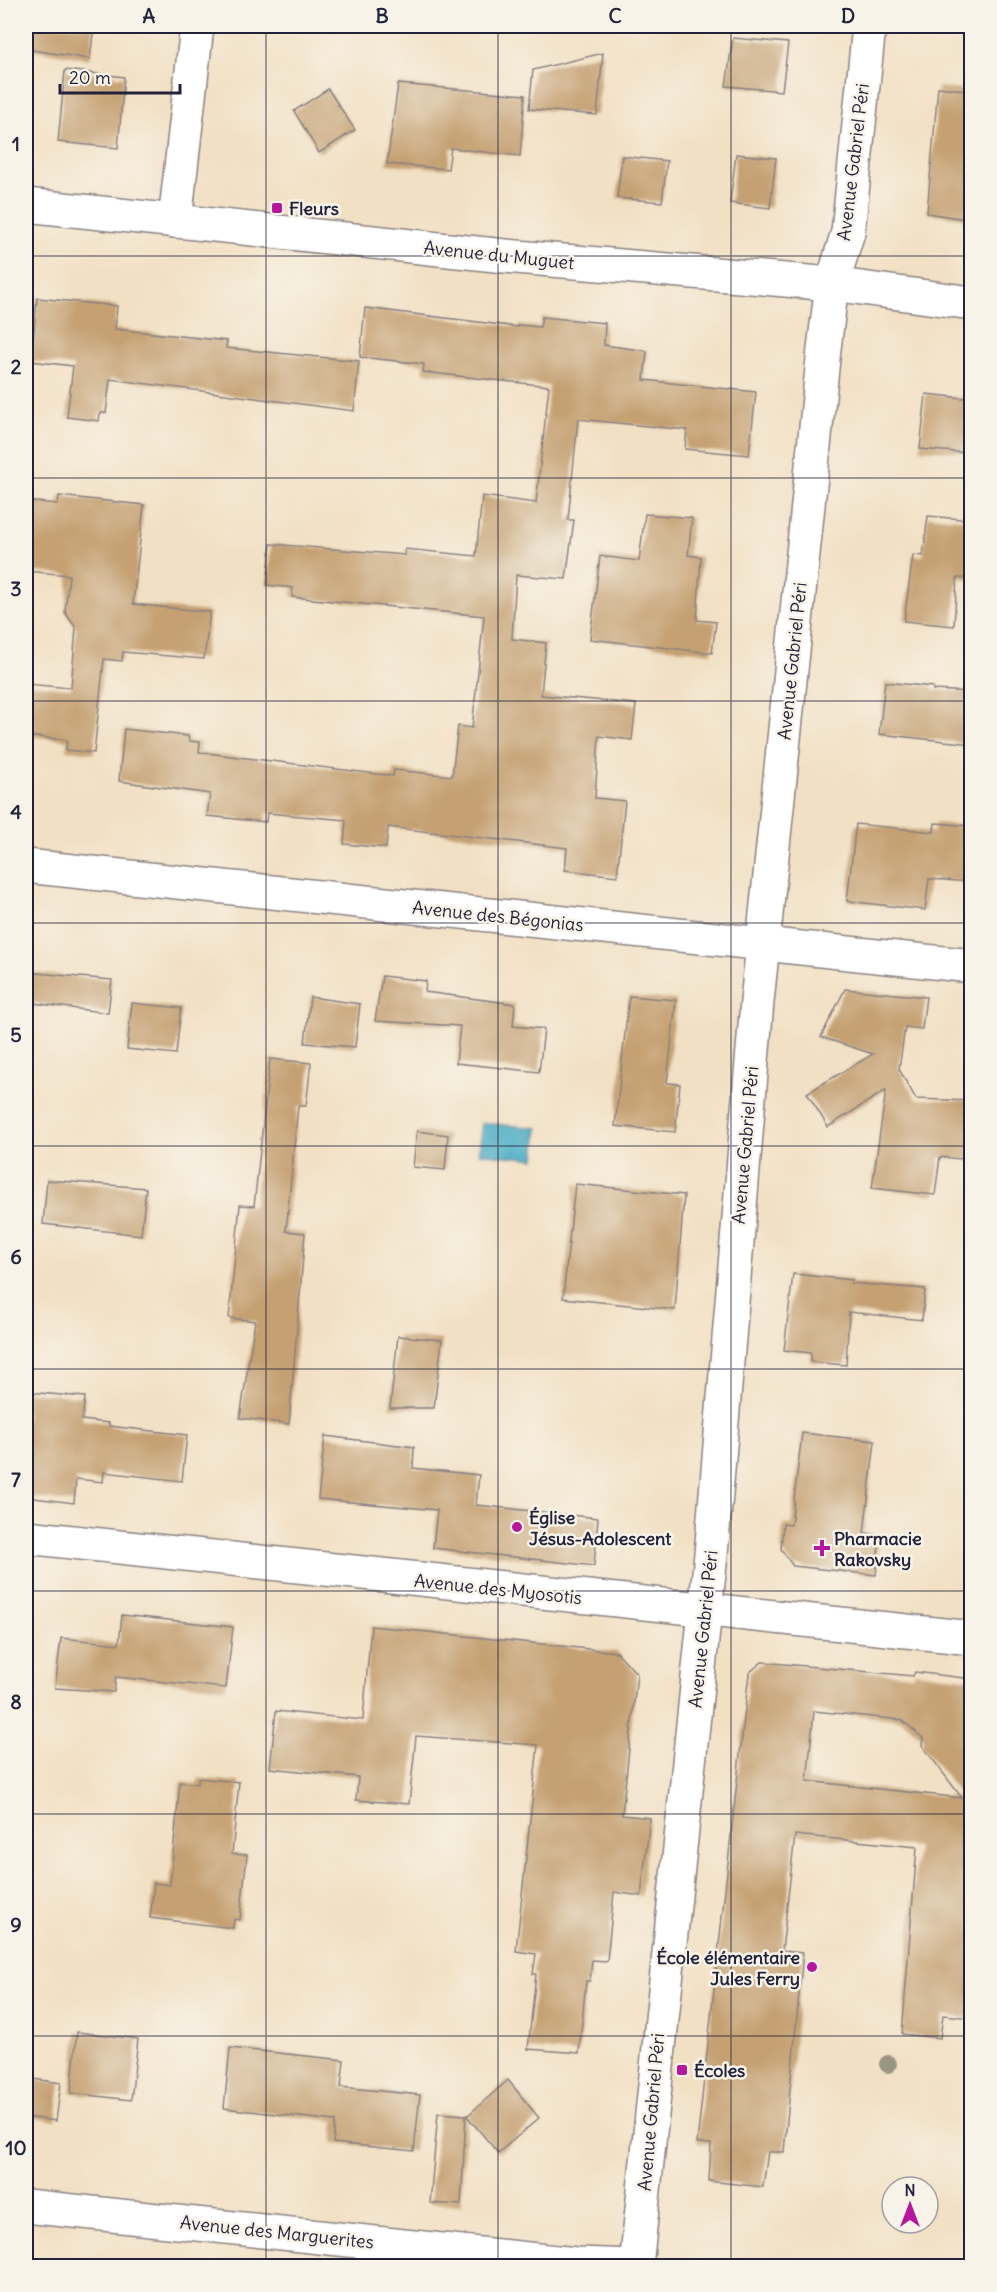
<svg xmlns="http://www.w3.org/2000/svg" width="997" height="2292" font-family="Delius,sans-serif">
<rect width="100%" height="100%" fill="#f7f3e8"/>
<filter id="ink" filterUnits="userSpaceOnUse"><feTurbulence type="fractalNoise" baseFrequency=".0167" numOctaves="2"/><feDisplacementMap in="SourceGraphic" scale="12" xChannelSelector="R" yChannelSelector="G"/><feConvolveMatrix kernelMatrix="1 2 1 2 8 2 1 2 1" color-interpolation-filters="sRGB"/></filter>
<filter id="wash" filterUnits="userSpaceOnUse"><feTurbulence type="fractalNoise" baseFrequency=".008" numOctaves="4" result="noise"/><feDisplacementMap in="SourceGraphic" scale="24" xChannelSelector="R" yChannelSelector="G"/><feGaussianBlur stdDeviation="1.35" result="paint"/><feColorMatrix in="noise" values="0 0 0 0 0 0 0 0 0 0 0 0 0 0 0 0 0 1.4 0 .05"/><feComposite in="paint" operator="in"/></filter>
<g filter="url(#wash)">
<rect width="100%" height="100%" fill="#f2e0c4"/>
<path fill="#43a9c3" stroke="#32667f" stroke-width="1.5" d="M482,1123L538,1128L535,1159L479,1153Z"/>
<g id="blocks">
<g fill="#c4a072" fill-rule="evenodd">
<path d="M26,26H94L90,59L26,49Z"/>
<path d="M733,38L788,43L782,91L726,86Z"/>
<path d="M603,53L597,115L529,109L533,70Z"/>
<path d="M65,70L124,77L118,148L58,142Z"/>
<path d="M398,84L525,95L520,156L451,148L448,169L387,164Z"/>
<path d="M938,87L972,91V220L927,213Z"/>
<path d="M328,89L355,130L319,153L294,111Z"/>
<path d="M736,154L776,158L770,208L730,203Z"/>
<path d="M622,156L667,161L662,202L617,198Z"/>
<path d="M37,298L117,306L115,329L227,341L226,348L359,361L354,411L110,379L106,413H100L99,421L67,417L73,366L31,361Z"/>
<path d="M365,308L518,327V325L540,327L542,317L605,323L604,345L647,351L644,380L756,392L749,455L685,449L687,430L578,419L568,520H574L566,579L516,575L512,639L546,643L541,695L636,704L632,740L599,736L595,798L625,801L617,876L565,870L567,848L509,841L388,827L386,848L344,844L346,820L267,813L266,822L207,816L210,794L119,781L124,729L188,736L189,741L200,742L199,752L393,776L394,770L452,776L458,726L472,728L484,616L292,597L293,588L267,585L271,544L405,555V549L476,556L482,496L536,503L549,386L423,372L424,364L360,357Z"/>
<path d="M926,394L972,399L967,453L920,449Z"/>
<path d="M59,496L144,505L133,604L210,612L204,659L123,652L122,661L104,659L94,753L66,750L67,740L26,736V684L71,688L76,628L65,612L69,575L26,571V501L58,504Z"/>
<path d="M645,514L692,518L688,555L701,557L697,620L716,622L712,653L590,639L600,556L639,561Z"/>
<path d="M928,516L972,520V579L957,578L954,626L904,621L913,555L923,556Z"/>
<path d="M885,682L933,687V690L972,692V744L879,734Z"/>
<path d="M935,823L972,826V882L929,879L925,910L847,901L856,824L934,832Z"/>
<path d="M26,972L112,980L108,1013L26,1002Z"/>
<path d="M382,976L426,981L425,992L515,1004L513,1026L544,1029L539,1072L456,1063L460,1026L375,1021Z"/>
<path d="M845,989L926,997L922,1029L905,1027L899,1069L916,1099L972,1101V1160L940,1157L935,1195L872,1188L886,1090L828,1127L807,1093L873,1054L821,1037Z"/>
<path d="M629,996L676,1000L667,1083L680,1084L675,1132L615,1126Z"/>
<path d="M310,997L360,1004L355,1047L305,1043Z"/>
<path d="M132,1003L181,1008L176,1054L127,1049Z"/>
<path d="M270,1059L311,1063L306,1106H298L286,1231L305,1233L289,1424L240,1418L255,1321L229,1318L240,1205L254,1206Z"/>
<path d="M417,1131L448,1135L445,1170L413,1167Z"/>
<path d="M47,1180L146,1188L141,1235L43,1224Z"/>
<path d="M575,1184L684,1195L675,1310L563,1298Z"/>
<path d="M793,1274L852,1280L851,1283L925,1289L922,1320L849,1312L846,1365L811,1362V1353L784,1350Z"/>
<path d="M398,1336L442,1340L434,1408H390Z"/>
<path d="M26,1392L85,1397L82,1420L109,1423V1426L187,1435L182,1481L104,1472L103,1482L76,1479L74,1503L26,1497Z"/>
<path d="M802,1433L875,1441L864,1533L880,1535L876,1575L793,1566L781,1549L783,1524L791,1525Z"/>
<path d="M325,1436L414,1447L413,1468L479,1475L476,1505L598,1518L594,1566L433,1548L437,1510L318,1499Z"/>
<path d="M122,1615L233,1627L226,1688L116,1677L114,1692L55,1688L61,1638L119,1644Z"/>
<path d="M371,1626L617,1652L637,1674L622,1815L650,1818L641,1896L614,1892L607,1961L592,1960L590,1981H586L579,2053L528,2049L536,1974H533L536,1954L516,1951L538,1745L416,1736L409,1804L356,1800L358,1777L270,1768L276,1711L363,1720Z"/>
<path d="M762,1662L913,1676L915,1672L972,1679V2018L943,2015L940,2038L902,2034L917,1847L795,1835L782,1951L803,1953L784,2152H768L763,2187L709,2181L711,2144L697,2143L749,1673ZM814,1711L902,1720L923,1738L922,1745L962,1798L807,1781Z"/>
<path d="M198,1778L239,1782L232,1854L247,1855L240,1920L234,1919L233,1928L150,1918L154,1883L170,1885L180,1782L198,1784Z"/>
<path d="M77,2032L138,2039L131,2100L71,2093Z"/>
<path d="M230,2048L344,2060L341,2087L420,2095L414,2151L333,2143L335,2121L224,2108Z"/>
<path d="M26,2078L61,2083L56,2121L26,2117Z"/>
<path d="M508,2080L539,2118L498,2153L467,2116Z"/>
<path d="M438,2113L466,2115L461,2205L430,2203Z"/>
</g>
</g>
</g>
<g filter="url(#ink)">
<use href="#blocks" fill-opacity="0" stroke="#8a8180" stroke-width="1.5"/>
<g fill="none" stroke-linecap="round" stroke-linejoin="round">
<defs>
<g id="street">
<path d="M26,205L505,256L832,284L972,303"/>
<path d="M175,221L197,26"/>
<path d="M26,866L972,966"/>
<path d="M26,1537L972,1638"/>
<path d="M26,2206L576,2264L636,2266"/>
<path d="M636,2266L711,1554L757,1002L824,349L832,284L848,232L869,26"/>
</g>
</defs>
<use href="#street" stroke="#8a8180" stroke-width="36"/>
<use href="#street" stroke="#fff" stroke-width="33"/>
</g>
<circle fill="#989583" cx="888" cy="2064" r="9"/>
</g>
<path fill="none" stroke="#22223b" stroke-width="1.5" stroke-opacity="0.55" d="M266,26V2266M498,26V2266M731,26V2266M26,256H972M26,478H972M26,701H972M26,923H972M26,1146H972M26,1369H972M26,1591H972M26,1814H972M26,2036H972"/>
<g fill="#b5179e" stroke="#f7f3e8" stroke-width="2">
<rect x="271" y="202" width="12" height="12" rx="3"/>
<circle cx="517" cy="1527" r="6"/>
<path d="M819 1539h6v6h6v6h-6v6h-6v-6h-6v-6h6z"/>
<circle cx="812" cy="1967" r="6"/>
<rect x="676" y="2064" width="12" height="12" rx="3"/>
</g>
<g text-anchor="middle" dominant-baseline="central" stroke-width="5" stroke-linejoin="round" paint-order="stroke">
<g font-size="18" fill="#22223b" stroke="#f7f3e8">
<text transform="translate(853 162) rotate(-83)">Avenue Gabriel Péri</text>
<text transform="translate(499 255) rotate(6)">Avenue du Muguet</text>
<text transform="translate(792 661) rotate(-84)">Avenue Gabriel Péri</text>
<text transform="translate(498 916) rotate(6)">Avenue des Bégonias</text>
<text transform="translate(745 1145) rotate(-85)">Avenue Gabriel Péri</text>
<text transform="translate(498 1589) rotate(6)">Avenue des Myosotis</text>
<text transform="translate(703 1629) rotate(-84)">Avenue Gabriel Péri</text>
<text transform="translate(651 2112) rotate(-85)">Avenue Gabriel Péri</text>
<text transform="translate(277 2232) rotate(6)">Avenue des Marguerites</text>
</g>
<g font-size="18" font-weight="bold" fill="#22223b" stroke="#f7f3e8" text-anchor="start">
<text x="289" y="208">Fleurs</text>
<text x="529" y="1517">Église<tspan x="529" dy="21">Jésus-Adolescent</tspan></text>
<text x="834" y="1538">Pharmacie<tspan x="834" dy="21">Rakovsky</tspan></text>
<text x="800" y="1957" text-anchor="end">École élémentaire<tspan x="800" dy="21">Jules Ferry</tspan></text>
<text x="694" y="2070">Écoles</text>
</g>
</g>
<rect width="997" height="2292" fill="none" stroke="#f7f3e8" stroke-width="66"/>
<g transform="translate(910 2205)"><circle r="28" fill="#f7f3e8" stroke="#a29fa3" stroke-width="1.5"/>
<path d="M0-4.5L10 22L0 15L-10 22Z" fill="#b5179e"/>
<text y="-9" font-size="16" font-weight="bold" text-anchor="middle" fill="#22223b">N</text>
</g>
<path d="M60 84v9h120v-9" fill="none" stroke="#22223b" stroke-width="3"/>
<text x="69" y="84" font-size="18" fill="#22223b" stroke="#f7f3e8" stroke-width="4.5" paint-order="stroke">20 m</text>
<rect x="33" y="33" width="931" height="2226" fill="none" stroke="#22223b" stroke-width="2"/>
<g font-size="20" text-anchor="middle" font-weight="bold" fill="#22223b">
<text x="149" y="23">A</text>
<text x="382" y="23">B</text>
<text x="615" y="23">C</text>
<text x="848" y="23">D</text>
<text x="16" y="151">1</text>
<text x="16" y="374">2</text>
<text x="16" y="596">3</text>
<text x="16" y="819">4</text>
<text x="16" y="1042">5</text>
<text x="16" y="1264">6</text>
<text x="16" y="1487">7</text>
<text x="16" y="1709">8</text>
<text x="16" y="1932">9</text>
<text x="16" y="2155">10</text>
</g>
</svg>
